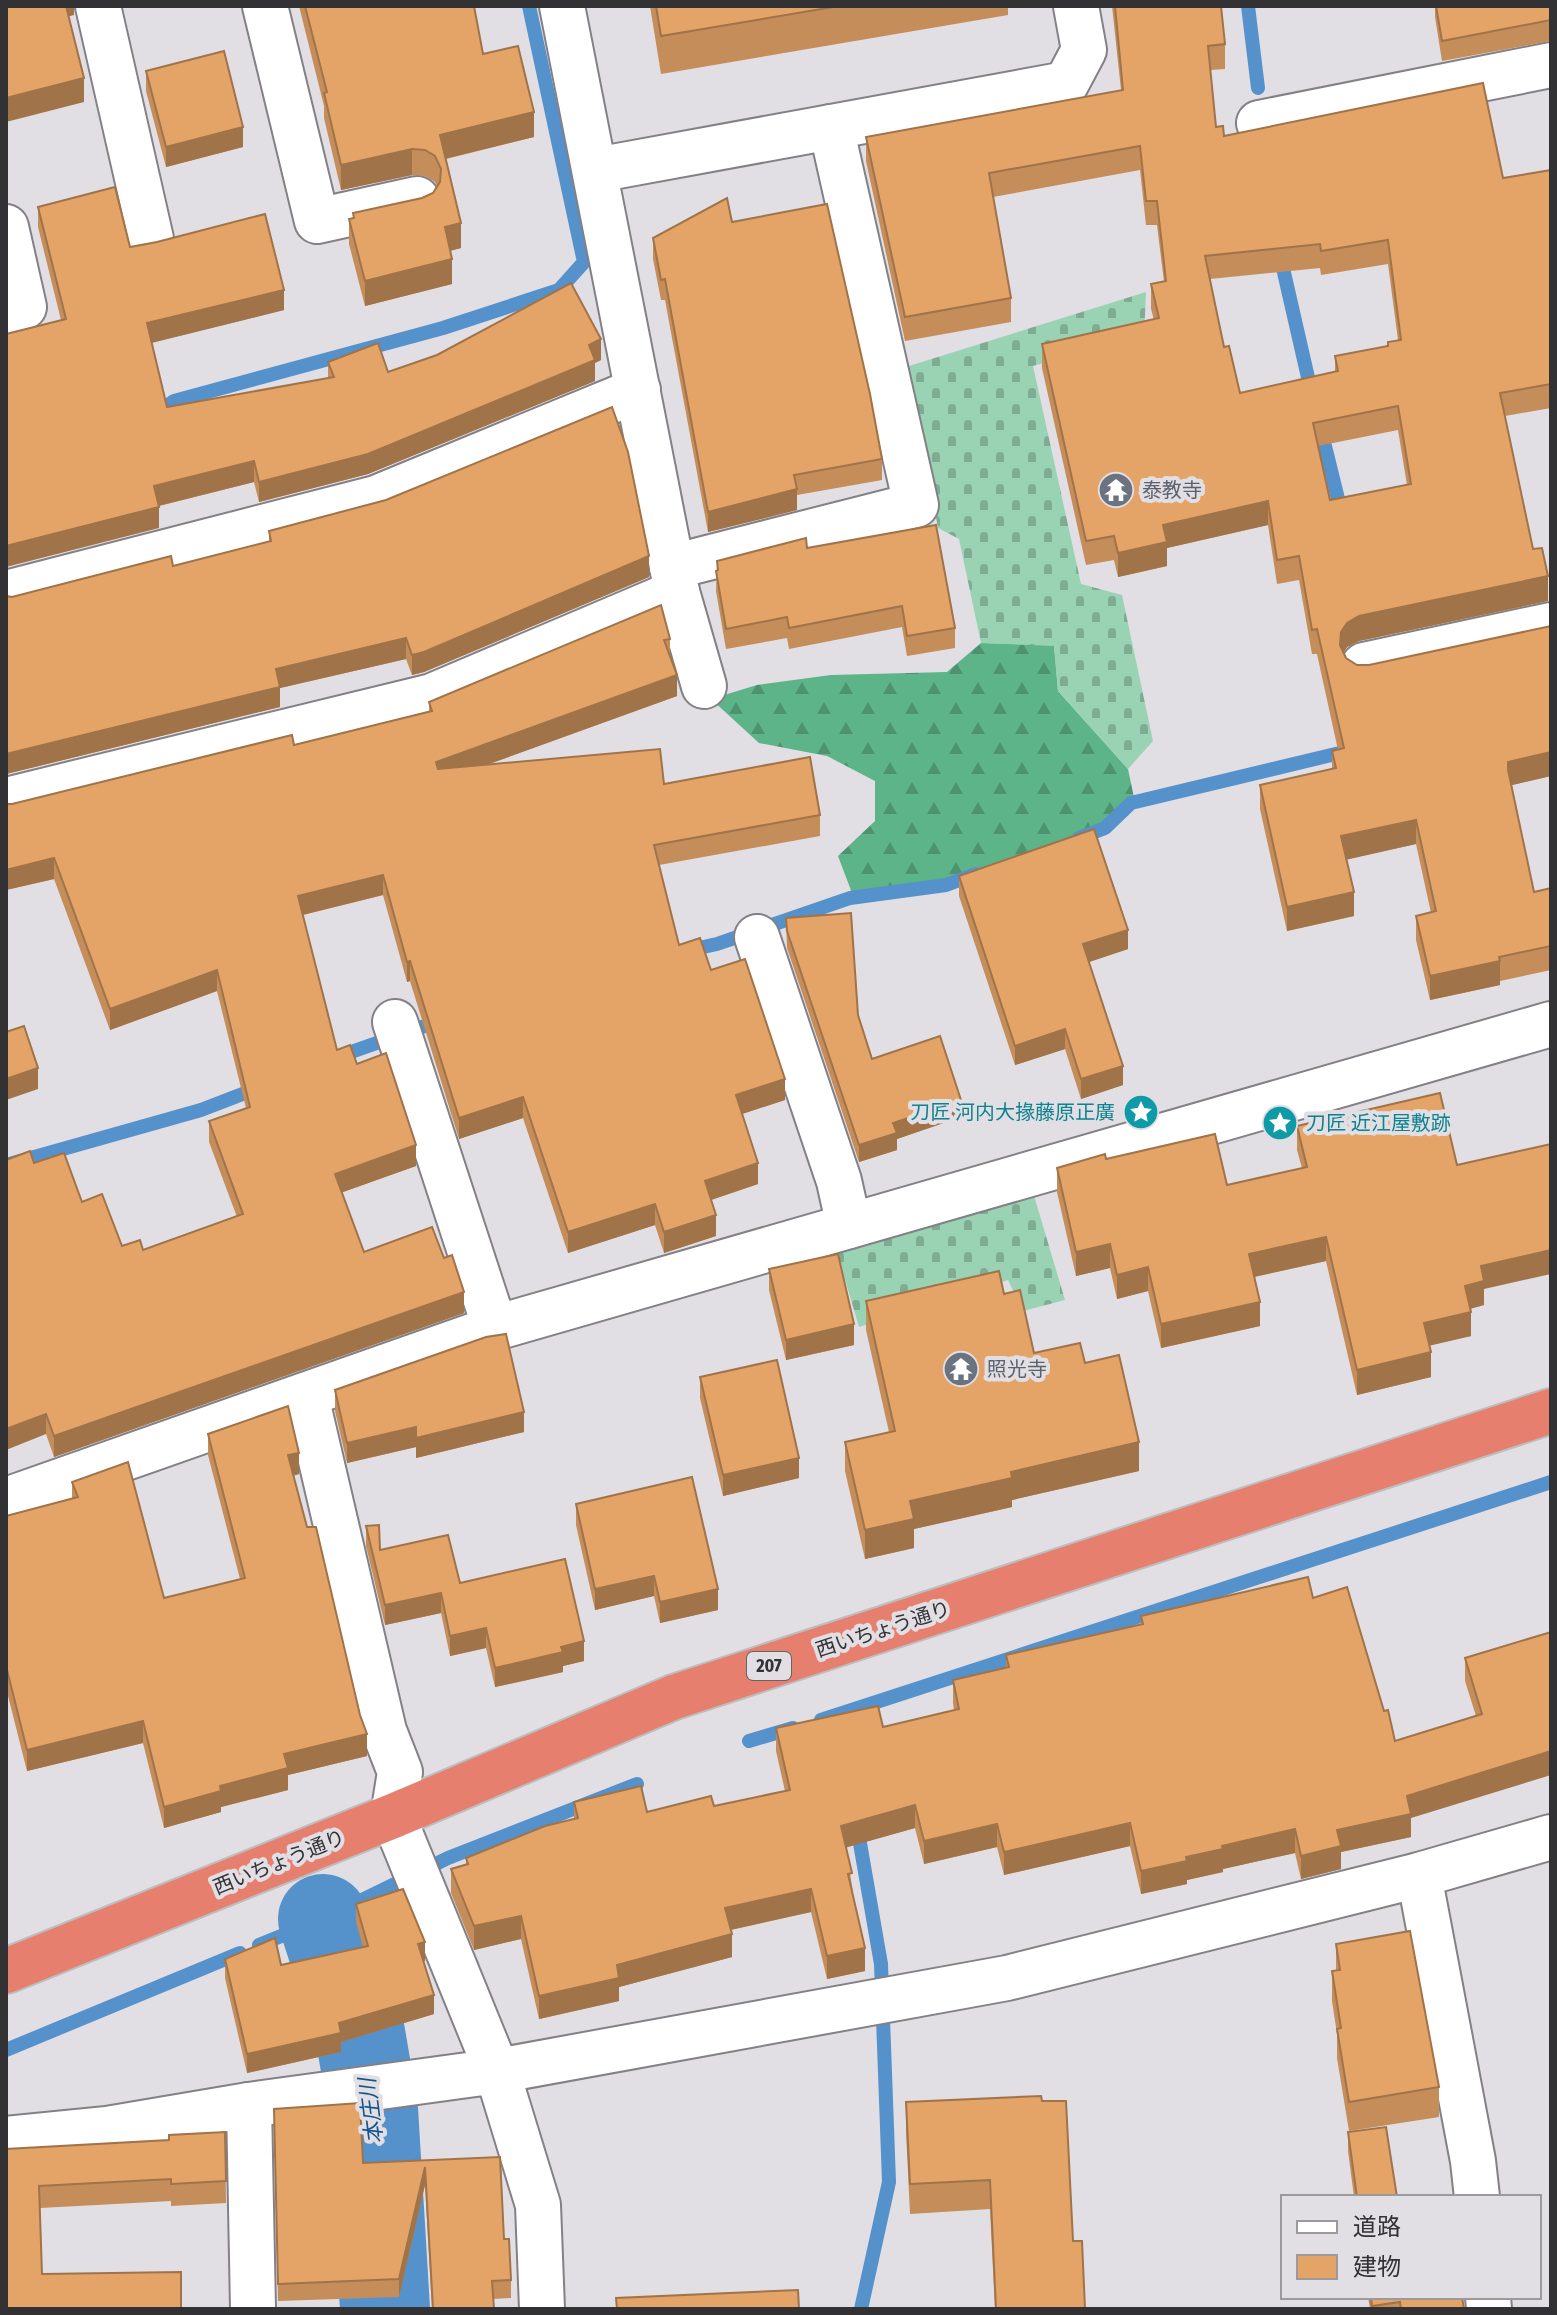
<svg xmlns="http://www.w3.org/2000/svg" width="1557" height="2315" font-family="'Fira Sans Condensed','Noto Sans JP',sans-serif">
<defs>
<pattern id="forest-firs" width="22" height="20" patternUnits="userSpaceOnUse" patternTransform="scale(2)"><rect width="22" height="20" fill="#5cb488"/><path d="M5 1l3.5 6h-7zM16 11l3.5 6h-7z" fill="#4d9370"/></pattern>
<pattern id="cemetery-stones" width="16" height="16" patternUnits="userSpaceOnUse" patternTransform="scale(2)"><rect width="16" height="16" fill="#9ad3b3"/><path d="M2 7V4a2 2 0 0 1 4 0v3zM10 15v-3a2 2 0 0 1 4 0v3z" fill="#7eac92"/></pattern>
</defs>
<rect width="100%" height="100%" fill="#e1dee4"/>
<path fill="url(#forest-firs)" d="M981,643L1054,645L1058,691L1128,769L1136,807L1109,829L952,888L855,901L838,856L875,821V781L827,756L759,743L711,699L757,685L831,675L947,672Z"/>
<g fill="url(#cemetery-stones)">
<path d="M1146,292L1144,335L1033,366L1081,584L1122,595L1153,741L1128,769L1058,691L1054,646L981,643L959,539L938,528L909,366Z"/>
<path d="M1032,1189L1065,1300L1023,1311L1008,1280L859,1327L834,1242Z"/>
</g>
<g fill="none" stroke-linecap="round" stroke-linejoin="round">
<g stroke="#5591cb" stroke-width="14">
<path d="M1248,6L1258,88"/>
<path d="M1280,255L1312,395"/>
<path d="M152,416L174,401L443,328L559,290L584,262L529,6"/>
<path d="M1320,426L1342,515"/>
<path d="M1079,838L1105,828L1131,803L1348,751"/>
<path d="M685,951L717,944L850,898L946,885L976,874"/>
<path d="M337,1057L442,1020"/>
<path d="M6,1165L201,1110L258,1088"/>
<path d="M821,1720L1551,1482"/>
<path d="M749,1741L793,1728"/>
<path d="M857,1826L881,1964L889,2182L861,2309"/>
<path d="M259,1945L323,1919L448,1858L637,1784"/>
<path d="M6,2050L240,1953"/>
</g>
<path stroke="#5591cb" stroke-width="90" d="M323,1919L360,2033L373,2109L385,2309"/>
<defs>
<g id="street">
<path d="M98,6L151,239"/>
<path d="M265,6L317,221L417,199"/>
<path d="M1259,123L1551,65"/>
<path d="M596,170L1066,84L1084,50L1076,6"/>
<path d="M6,227L24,307L6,311"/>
<path d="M672,567L916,505L831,127"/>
<path d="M677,592L704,686"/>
<path d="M6,593L376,498L638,390"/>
<path d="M1364,665L1551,625"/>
<path d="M6,800L432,696L677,592L562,6"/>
<path d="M757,937L839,1181L849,1226"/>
<path d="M395,1022L495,1328"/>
<path d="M306,1396L384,1731L400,1772L393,1816L497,2071L1007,1978L1419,1875L1551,1837"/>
<path d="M6,1500L495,1328L1551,1024"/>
<path d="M1419,1875L1473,2161L1477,2197"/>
<path d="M249,2105L253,2309"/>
<path d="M6,2139L107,2129L249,2105L497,2071L538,2205L542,2309"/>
<path d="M1488,2297L1489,2309"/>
</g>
<path id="highway" d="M6,1971L393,1816L674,1697L1551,1411"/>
</defs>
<use href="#street" stroke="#838186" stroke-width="48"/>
<use href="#highway" stroke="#bdbdbe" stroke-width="48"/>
<use href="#street" stroke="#fff" stroke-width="44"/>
<use href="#highway" stroke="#e67f6e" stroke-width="44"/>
</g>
<g fill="#c48d59" fill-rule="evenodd">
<path d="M299,6H474L483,54L534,137L446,159L461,248L450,251L452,284L365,306L349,244V219L353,218V213L422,198L433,193L437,186L435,182L425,176L412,175L341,190L324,118V106Z"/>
<path d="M650,6H1008V15L661,74Z"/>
<path d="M1112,6H1221L1225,44V69L1210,70L1216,127L1224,136L1503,178L1551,170V408L1505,416L1533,549L1548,601L1359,641L1347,647L1343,653L1346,658L1357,665H1369L1551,626V776L1512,785L1534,892L1551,888V970L1500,981V985L1430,1000L1416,940V916L1431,913L1416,844L1347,859L1354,916L1287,931L1260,809V785L1332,769V751L1338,750L1317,654H1312L1299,580L1277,584L1268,525L1167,548V566L1118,577L1114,560L1086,565L1042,368V344L1154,320L1151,309V284L1164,282L1157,225H1146L1140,170L993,197L1011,298V322L905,341L866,161V137L1121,90ZM1388,264L1398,340L1388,346L1335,356V372L1240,393L1224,347L1210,279L1320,268L1321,275ZM1398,430L1407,485L1330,500L1318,446Z"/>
<path d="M1435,6H1550L1551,41L1442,61L1435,17Z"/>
<path d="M146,71L243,147L166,167L146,91Z"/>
<path d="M38,207L130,247L284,310L151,343L167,407L328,378V362L388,372L601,360L595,363V381L368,474L259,502L254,482L159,506V528L61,320L38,227Z"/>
<path d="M732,222L882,459V480L797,495V510L708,532L665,300H661L653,259V238Z"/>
<path d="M269,531L649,577L424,672L412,675L406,659L280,688V707L6,774V596L12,597L173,566L269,542Z"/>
<path d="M807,548L955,628V648L907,656L902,627L789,649L787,638L726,649L716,591L717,561Z"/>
<path d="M670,639V658L677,696L487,765L664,784L820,815V836L659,865L679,945L711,970L785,1100L742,1114L758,1184L711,1200L716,1236L664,1253L655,1225L568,1253L523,1118L459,1139L410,981L407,982L383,895L303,915L337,1050L357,1064L416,1166L342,1192L364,1252L464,1313L54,1457L46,1434L34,1163L82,1202L122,1246L143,1250L237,1217L209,1142V1121L246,1108L217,991L110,1030L54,879L6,890V804H12L294,745L429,711V702Z"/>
<path d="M959,876L1128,949L1089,962L1123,1085L1081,1099L1065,1049L1015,1065L959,896Z"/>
<path d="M786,918L858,1015L872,1059L961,1117L897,1139V1150L859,1162L787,948Z"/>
<path d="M1297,1126L1457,1165L1484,1289V1305L1470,1309L1471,1336L1430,1345L1431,1377L1357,1395L1326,1261L1254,1277L1260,1326L1161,1348L1148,1291L1117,1299L1110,1268L1076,1276L1057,1192V1168L1106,1159L1227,1185L1302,1168L1297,1150Z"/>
<path d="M769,1269L854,1345L786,1360L769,1290Z"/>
<path d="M1004,1294L1034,1353L1085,1363L1139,1471L1012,1500V1507L914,1529V1548L865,1559L845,1471V1442L889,1432L866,1330V1301Z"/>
<path d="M700,1377L799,1478L723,1496L700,1398Z"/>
<path d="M335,1390L524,1432L416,1458V1447L347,1463L335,1411Z"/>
<path d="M208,1434L299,1474L293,1476L367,1756L288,1775V1790L221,1807V1812L164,1828L143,1743L27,1771L6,1688V1516L72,1499V1482L164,1598L240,1579L208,1455Z"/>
<path d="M576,1504L718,1610L660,1623L654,1596L595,1610L576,1525Z"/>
<path d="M366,1526L380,1550L460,1583L584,1661L563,1666V1672L495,1687L486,1648L450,1656L441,1613L385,1625L366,1546Z"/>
<path d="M1313,1598L1384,1711L1395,1741L1476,1716L1465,1681V1658L1551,1632L1411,1818V1837L1341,1852V1869L1301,1879L1295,1853L1223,1869V1872L1187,1880V1884L1141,1894L1130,1846L1004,1875L997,1847L924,1864L915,1828L846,1847L865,1971L827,1979L811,1912L731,1930L732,1957L619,1987V2001L539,2019L521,1939L474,1950L451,1893V1869L466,1865V1858L574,1819V1802L647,1812L714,1806L785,1791L776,1751V1728L883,1727L954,1710L953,1703V1680L1006,1668V1655L1141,1624V1616Z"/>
<path d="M356,1904L425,1961H424L434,2014L341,2042V2052L247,2073L225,1978V1959L281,1965L363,1947L356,1922Z"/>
<path d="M1336,1944L1439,2087V2117L1349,2131L1337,2058V2034L1332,2001V1971H1336Z"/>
<path d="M1042,2101L1073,2241L1085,2309H995L990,2209L910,2214L906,2132V2102Z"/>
<path d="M274,2109L363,2163L500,2157L504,2239L511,2280V2298L493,2299L494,2309H432L425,2185L399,2297L278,2301Z"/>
<path d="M225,2132L226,2203L171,2206V2201L40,2208L42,2274L6,2309V2149L169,2140Z"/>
<path d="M1348,2132L1397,2197H1354L1348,2151Z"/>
<path d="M1368,2297H1462L1464,2309H1370Z"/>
</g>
<g fill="#a07349">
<path d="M63,6H74V15L63,18Z"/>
<path d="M84,78V102L6,122V98Z"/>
<path d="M534,112V137L440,160V135Z"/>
<path d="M243,127V147L166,167V147Z"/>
<path d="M412,149V175L341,190V165Z"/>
<path d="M461,223V248L445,252V227Z"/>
<path d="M452,259V284L365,306V281Z"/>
<path d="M284,290V310L147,344V323Z"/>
<path d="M601,339V360L595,363V381L368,474L259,502V482L589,345Z"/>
<path d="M254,461V482L154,507V486Z"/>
<path d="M797,489V510L708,532V512Z"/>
<path d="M1268,501V525L1167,548V566L1118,577V553L1163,525Z"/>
<path d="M159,507V528L6,567V546Z"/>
<path d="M649,556V577L424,672L412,675V655Z"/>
<path d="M1548,576V601L1359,641L1347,647L1341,657L1340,645L1341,632L1347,623L1359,616Z"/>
<path d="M406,638V659L280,688V707L6,774V754L276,669Z"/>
<path d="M677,675V696L436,783V762Z"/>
<path d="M1551,752V776L1508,786V762Z"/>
<path d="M1416,820V844L1341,861V836Z"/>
<path d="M54,858V879L6,890V870Z"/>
<path d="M383,875V895L298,916V896Z"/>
<path d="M1354,892V916L1287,931V907Z"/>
<path d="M1128,930V949L1083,964V944Z"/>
<path d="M410,961V981L407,982V962Z"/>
<path d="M1500,961V985L1430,1000V976Z"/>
<path d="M217,970V991L110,1030V1009Z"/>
<path d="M1065,1029V1049L1015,1065V1046Z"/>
<path d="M1123,1066V1085L1081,1099V1079Z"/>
<path d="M38,1068V1089L6,1100V1079Z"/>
<path d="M785,1079V1100L736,1116V1095Z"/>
<path d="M523,1097V1118L459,1139V1118Z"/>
<path d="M961,1100V1117L897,1139V1150L859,1162V1145L893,1123Z"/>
<path d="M416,1145V1166L335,1195V1174Z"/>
<path d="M758,1163V1184L705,1202V1181Z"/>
<path d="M655,1204V1225L568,1253V1232Z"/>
<path d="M716,1215V1236L664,1253V1232Z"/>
<path d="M1326,1237V1261L1249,1278V1254Z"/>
<path d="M1110,1244V1268L1076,1276V1252Z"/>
<path d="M1551,1250V1274L1484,1289V1305L1465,1310V1286L1481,1266Z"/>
<path d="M1148,1267V1291L1117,1299V1275Z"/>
<path d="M464,1292V1313L54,1457V1436Z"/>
<path d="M1260,1302V1326L1161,1348V1324Z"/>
<path d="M1471,1312V1336L1424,1347V1323Z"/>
<path d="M854,1324V1345L786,1360V1340Z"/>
<path d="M1431,1352V1377L1357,1395V1370Z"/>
<path d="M524,1412V1432L416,1458V1447L347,1463V1443L416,1427Z"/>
<path d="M46,1414V1434L6,1450V1429Z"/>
<path d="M1139,1442V1471L1012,1500V1507L914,1529V1548L865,1559V1530L910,1501L1011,1472Z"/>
<path d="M299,1453V1474L288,1477V1455Z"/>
<path d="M799,1458V1478L723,1496V1475Z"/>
<path d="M654,1576V1596L595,1610V1589Z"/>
<path d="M718,1589V1610L660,1623V1602Z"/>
<path d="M441,1593V1613L385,1625V1605Z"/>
<path d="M486,1628V1648L450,1656V1636Z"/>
<path d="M584,1641V1661L563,1666V1672L495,1687V1668L561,1647Z"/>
<path d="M143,1721V1743L27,1771V1750Z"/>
<path d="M367,1734V1756L288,1775V1790L221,1807V1812L164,1828V1807L284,1754Z"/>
<path d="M1551,1751V1775L1411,1818V1837L1341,1852V1869L1301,1879V1856L1337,1830L1407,1796Z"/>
<path d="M915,1805V1828L841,1849V1826Z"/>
<path d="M1130,1823V1846L1004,1875V1852Z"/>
<path d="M997,1824V1847L924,1864V1841Z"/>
<path d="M1295,1829V1853L1223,1869V1872L1187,1880V1884L1141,1894V1871L1222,1846Z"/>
<path d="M811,1889V1912L725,1931V1908Z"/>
<path d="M521,1916V1939L474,1950V1926Z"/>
<path d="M732,1934V1957L619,1987V2001L539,2019V1996L617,1965Z"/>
<path d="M425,1942V1961L418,1963V1944Z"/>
<path d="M865,1948V1971L827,1979V1956Z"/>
<path d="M434,1995V2014L341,2042V2052L247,2073V2054L339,2023Z"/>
<path d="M425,2167V2185L399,2297V2279Z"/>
</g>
<g fill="#e4a468" stroke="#a07349" stroke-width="2" fill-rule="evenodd">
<path d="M6,6H66L84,78L6,98Z"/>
<path d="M305,6H474L483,54L518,46L534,112L440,135L461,223L445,227L452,259L365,281L349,219L354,218L353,213L422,198L433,193L440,182L441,169L435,156L425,150L412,149L341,165L324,93L327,92Z"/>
<path d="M656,6H839L661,36Z"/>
<path d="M1115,6H1221L1225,44L1208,46L1216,127L1223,126L1224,136L1483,83L1503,178L1551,170V384L1500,393L1533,549L1542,548L1548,576L1359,616L1347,623L1341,632L1340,645L1346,658L1357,665H1369L1551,626V752L1508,762V770L1534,892L1551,888V946L1499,957L1500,961L1430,976L1416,916L1436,911L1416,820L1341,836L1354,892L1287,907L1260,785L1336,768L1332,751L1344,748L1317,629L1312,630L1299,556L1277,560L1268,501L1163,525L1167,542L1118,553L1114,536L1086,541L1042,344L1159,318L1151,284L1166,281L1157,201H1146L1140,146L989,173L1011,298L905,317L866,137L1123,90ZM1388,240L1401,340L1388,342V346L1335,356L1338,371L1240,393L1229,346L1224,347L1205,256L1320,244L1321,251ZM1398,406L1411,484L1330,500L1313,423Z"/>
<path d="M1436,6H1550L1551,20L1442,41Z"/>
<path d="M224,51L243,127L166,147L146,71Z"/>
<path d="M115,187L130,247L157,242L265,214L284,290L147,323L167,407L334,377L328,362L378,343L388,372L437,355L571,283L601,339L589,345L595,360L368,454L259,482L254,461L154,486L159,507L6,546V334L66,319L38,207Z"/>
<path d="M727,198L732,222L827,204L870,394L882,459L794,475L797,489L708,512L665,279L661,280L653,238Z"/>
<path d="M612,407L628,452L649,556L424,652L412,655L406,638L276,669L280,687L6,754V596L12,597L171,556L173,566L271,541L269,531L386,500Z"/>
<path d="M936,525L955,628L907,636L902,606L789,628L787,617L726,629L716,571L718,570L717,561L806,538L807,548Z"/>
<path d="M661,605L670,639L664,640L677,675L436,762L438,769L660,749L664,784L810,757L820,815L654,845L679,945L700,938L711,970L745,959L785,1079L736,1095L758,1163L705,1181L716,1215L664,1232L655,1204L568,1232L523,1097L459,1118L410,961L407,962L383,875L298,896L337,1050L350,1045L357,1064L386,1053L416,1145L335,1174L364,1252L432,1227L444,1258L452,1255L464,1292L54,1436L46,1414L6,1429V1160L30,1151L34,1163L64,1153L82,1202L102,1194L122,1246L140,1240L143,1250L243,1214L209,1121L250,1107L217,970L110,1009L54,858L6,870V804H12L292,735L294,745L432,711L429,702Z"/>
<path d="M1094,829L1128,930L1083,944L1123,1066L1081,1079L1065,1029L1015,1046L959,876Z"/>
<path d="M851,913L858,1015L872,1059L940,1036L961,1100L893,1123L897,1133L859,1145L787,931L786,918Z"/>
<path d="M24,1026L38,1068L6,1079V1032Z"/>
<path d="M1440,1093L1457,1165L1551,1144V1250L1481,1266L1484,1281L1465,1286L1471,1312L1424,1323L1431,1352L1357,1370L1326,1237L1249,1254L1260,1302L1161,1324L1148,1267L1117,1275L1110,1244L1076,1252L1057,1168L1105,1154L1106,1159L1215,1134L1227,1185L1307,1167L1297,1126Z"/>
<path d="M838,1254L854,1324L786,1340L769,1269Z"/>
<path d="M999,1271L1004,1294L1020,1290L1034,1353L1080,1343L1085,1363L1119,1355L1139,1442L1011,1472L1012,1478L910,1501L914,1519L865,1530L845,1442L895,1431L866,1301Z"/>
<path d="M506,1334L524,1412L416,1438V1427L347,1443L335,1390L486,1337Z"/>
<path d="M777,1360L799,1458L723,1475L700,1377Z"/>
<path d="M288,1406L299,1453L288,1455L307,1527H316L360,1715L367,1734L284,1754L288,1768L220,1786L221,1791L164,1807L143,1721L27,1750L6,1666V1516L78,1497L72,1482L128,1462L164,1598L245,1578L208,1434Z"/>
<path d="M692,1477L718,1589L660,1602L654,1576L595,1589L576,1504Z"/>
<path d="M379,1525L380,1550L448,1535L460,1583L565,1559L584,1641L561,1647L563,1652L495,1668L486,1628L450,1636L441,1593L385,1605L366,1526Z"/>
<path d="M1308,1577L1313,1598L1347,1587L1384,1711L1388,1710L1395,1741L1482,1714L1465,1658L1551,1632V1751L1407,1796L1411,1814L1337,1830L1341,1846L1301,1856L1295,1829L1222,1846L1223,1849L1186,1857L1187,1861L1141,1871L1130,1823L1004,1852L997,1824L924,1841L915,1805L841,1826L852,1873L848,1874L865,1948L827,1956L811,1889L725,1908L732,1934L617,1965L619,1978L539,1996L521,1916L474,1926L451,1869L468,1864L466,1858L545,1826L578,1818L574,1802L641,1786L647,1812L711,1796L714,1806L790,1790L776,1728L878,1706L883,1727L959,1709L953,1680L1009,1667L1006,1655L1143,1624L1141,1616Z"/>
<path d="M403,1889L425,1942L418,1944L434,1995L339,2023L341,2033L247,2054L225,1959L275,1938L281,1965L368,1946L356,1904Z"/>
<path d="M1410,1931L1439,2087L1349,2102L1337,2029L1341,2028L1332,1971L1340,1970L1336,1944Z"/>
<path d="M1041,2096L1042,2101H1066L1073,2241H1082L1085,2309H996L990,2180L910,2184L906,2102Z"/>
<path d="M360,2103L363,2163L500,2157L504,2239H509L511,2280L492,2281L494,2309H433L425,2167L399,2279L278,2284L274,2109Z"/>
<path d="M1386,2127L1397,2197H1357L1348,2132Z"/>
<path d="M225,2132L226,2181L171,2184V2179L39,2186L42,2274L181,2272V2309H6V2149L169,2140V2135Z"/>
<path d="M798,2290L799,2309H617L616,2298Z"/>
<path d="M1371,2297H1462L1464,2309H1401L1400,2302L1372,2306Z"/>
</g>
<defs>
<symbol id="temple-disc" viewBox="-11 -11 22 22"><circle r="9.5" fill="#6b7280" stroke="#e1dee4"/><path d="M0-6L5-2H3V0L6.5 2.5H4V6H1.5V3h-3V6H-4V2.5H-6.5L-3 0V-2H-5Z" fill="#fff"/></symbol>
<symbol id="sight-disc" viewBox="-11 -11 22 22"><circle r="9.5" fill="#0f9aa8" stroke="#e1dee4"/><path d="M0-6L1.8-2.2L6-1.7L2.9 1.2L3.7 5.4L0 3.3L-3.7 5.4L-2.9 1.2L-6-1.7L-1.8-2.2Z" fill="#fff"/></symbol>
</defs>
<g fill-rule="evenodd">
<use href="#temple-disc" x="1096" y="470" width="40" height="40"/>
<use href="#sight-disc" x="1121" y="1092" width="40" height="40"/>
<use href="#sight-disc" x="1260" y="1103" width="40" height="40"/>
<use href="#temple-disc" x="941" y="1349" width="40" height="40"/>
</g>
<g text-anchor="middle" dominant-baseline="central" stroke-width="8" stroke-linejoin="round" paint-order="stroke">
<rect fill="#e1dee4" stroke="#666568" stroke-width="2" x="747" y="1652" width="44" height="28" rx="6"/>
<g font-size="18" font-weight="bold" fill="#323133">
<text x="769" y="1666">207</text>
</g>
<g font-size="20" fill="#5b616d" stroke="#e1dee4" text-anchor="start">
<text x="1142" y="490">泰教寺</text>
<text x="987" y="1369">照光寺</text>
</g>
<g font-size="20" fill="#0d838f" stroke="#e1dee4" text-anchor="end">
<text x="1115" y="1112">刀匠 河内大掾藤原正廣</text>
<text x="1306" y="1123" text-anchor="start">刀匠 近江屋敷跡</text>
</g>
<g font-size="20" fill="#323133" stroke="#e1dee4">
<text transform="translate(883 1629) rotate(-18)">西いちょう通り</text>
<text transform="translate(279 1862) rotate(-22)">西いちょう通り</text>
</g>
<g font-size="22" font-style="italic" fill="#12548b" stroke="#e1dee4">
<text transform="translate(371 2111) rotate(-97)">本庄川</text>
</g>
</g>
<rect width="1557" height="2315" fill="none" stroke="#323133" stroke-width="16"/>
<rect x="1281" y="2195" width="260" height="104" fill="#e1dee4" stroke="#9b999d" stroke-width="2"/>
<rect x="1297" y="2221" width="40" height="12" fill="#ffffff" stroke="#9b999d" stroke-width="2"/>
<text x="1353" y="2235" font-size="24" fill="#323133">道路</text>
<rect x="1297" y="2255" width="40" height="24" fill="#e4a468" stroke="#9b999d" stroke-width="2"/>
<text x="1353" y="2275" font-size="24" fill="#323133">建物</text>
</svg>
